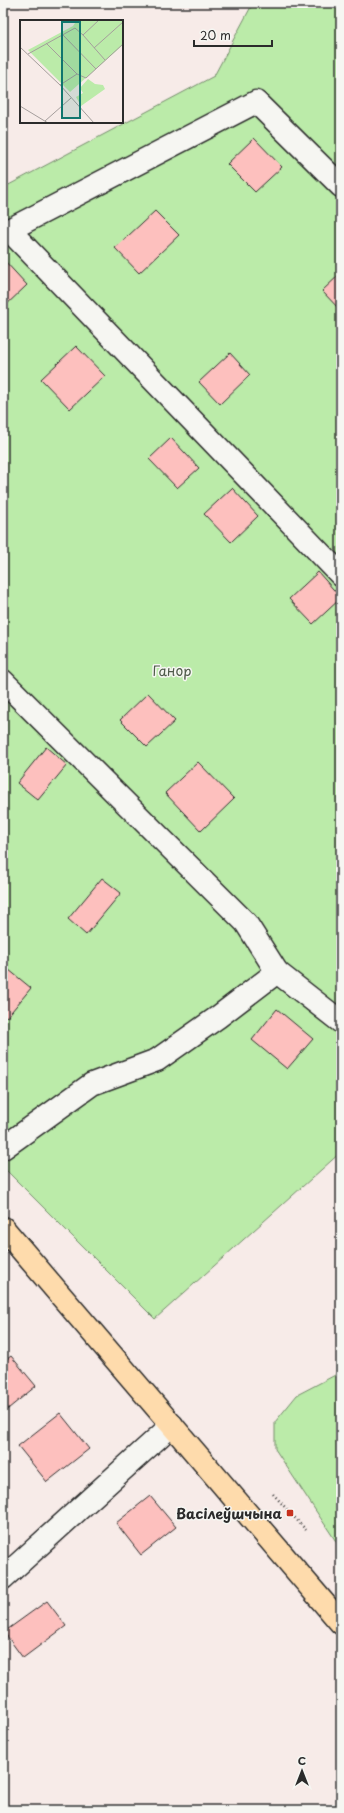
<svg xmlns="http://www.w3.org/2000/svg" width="344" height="1813" font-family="'Playpen Sans',sans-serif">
<rect width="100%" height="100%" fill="#f7ebe8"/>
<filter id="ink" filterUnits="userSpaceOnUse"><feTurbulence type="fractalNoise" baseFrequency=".025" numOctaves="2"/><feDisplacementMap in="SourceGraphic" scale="8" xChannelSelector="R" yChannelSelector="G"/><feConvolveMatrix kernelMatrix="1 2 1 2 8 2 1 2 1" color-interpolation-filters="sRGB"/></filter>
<g filter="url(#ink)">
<g fill="#bbeba9" stroke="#738b6a">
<path d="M253,3H341V1152L155,1319L3,1167V188L214,76Z"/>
<path d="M341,1372V1549L275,1449V1422L297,1395Z"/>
</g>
<g fill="#fdc0be" stroke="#2b2b2b">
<path d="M254,138L282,167L255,192L227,164Z"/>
<path d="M155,211L179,235L139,273L115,248Z"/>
<path d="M3,259L27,285L3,308Z"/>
<path d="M341,273V311L322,291Z"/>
<path d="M76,346L105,376L70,409L41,379Z"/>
<path d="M230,353L250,375L220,404L199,382Z"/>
<path d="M171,438L199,468L177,488L149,459Z"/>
<path d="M232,488L258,516L231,542L204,514Z"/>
<path d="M318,572L341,598L313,624L289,599Z"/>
<path d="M148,693L175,721L147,747L120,720Z"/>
<path d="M46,747L67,765L38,800L17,783Z"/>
<path d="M198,762L234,799L201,831L165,793Z"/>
<path d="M102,878L121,893L86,935L68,919Z"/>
<path d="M3,965L31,988L7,1017L3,1013Z"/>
<path d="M277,1009L313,1039L287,1069L252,1040Z"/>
<path d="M11,1356L36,1386L3,1413V1362Z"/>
<path d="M60,1413L89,1449L47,1482L18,1446Z"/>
<path d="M150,1496L176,1527L141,1555L116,1523Z"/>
<path d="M47,1601L66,1626L23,1658L4,1632Z"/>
</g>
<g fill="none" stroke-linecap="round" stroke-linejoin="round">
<defs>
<g id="minor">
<path d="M9,230L341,575"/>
<path d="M3,233L256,102L341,186"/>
<path d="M3,681L246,923L277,972"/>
<path d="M3,1148L92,1084L157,1060L218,1017L277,972L341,1022"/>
<path d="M3,1578L172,1425"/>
</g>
<path id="major" d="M3,1228L341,1623"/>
</defs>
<use href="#minor" stroke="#2b2b2b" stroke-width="25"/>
<use href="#major" stroke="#2b2b2b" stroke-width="25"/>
<path stroke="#2b2b2b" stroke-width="2.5" stroke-dasharray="1 3" stroke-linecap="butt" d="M273,1494L306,1530"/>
<use href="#minor" stroke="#f6f6f2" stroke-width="22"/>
<use href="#major" stroke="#fedbac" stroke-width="22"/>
</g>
</g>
<rect fill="#c8321e" stroke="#f6f6f2" stroke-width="1.5" x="286" y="1509" width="8" height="8" rx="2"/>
<g text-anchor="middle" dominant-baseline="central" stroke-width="3" stroke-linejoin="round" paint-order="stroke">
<g font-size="14" fill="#4f5b4a" stroke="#f6f6f2">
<text x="172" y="670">Ганор</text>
</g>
<g font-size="14" font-weight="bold" fill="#2b2b2b" stroke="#f6f6f2" text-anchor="end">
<text x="282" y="1513">Васілеўшчына</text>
</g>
</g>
<g transform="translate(20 20)">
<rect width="103" height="103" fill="#f7ebe8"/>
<path d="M57,0H103V25L50,72L8,30L53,6ZM68,59L75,64L83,65L85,69L61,86L56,77L63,73L60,68Z" fill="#bbeba9"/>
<path fill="none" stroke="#a59e9c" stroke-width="1" d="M42,14L76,49M63,15L85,40M26,23L57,54M0,27L40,65L74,103M74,28L103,2M8,34L55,8L63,15L79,0M40,65L57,54L66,58L103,24M0,86L28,103M25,101L51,78"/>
<path fill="#0f766e" fill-opacity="0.15" stroke="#0f766e" stroke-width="2" d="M42,2H60V98H42Z"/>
<rect width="103" height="103" fill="none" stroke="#2b2b2b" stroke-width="2"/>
</g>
<rect width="344" height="1813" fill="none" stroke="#f6f6f2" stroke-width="16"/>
<rect x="8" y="8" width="328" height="1797" fill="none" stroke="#2b2b2b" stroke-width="1.5" filter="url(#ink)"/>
<g transform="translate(302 1771)" stroke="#f6f6f2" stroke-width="3" paint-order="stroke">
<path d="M0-3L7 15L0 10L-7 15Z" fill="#2b2b2b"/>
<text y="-6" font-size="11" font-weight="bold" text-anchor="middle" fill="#2b2b2b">С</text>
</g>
<path d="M194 40v6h78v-6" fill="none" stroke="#2b2b2b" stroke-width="2"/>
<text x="200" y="40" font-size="12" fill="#2b2b2b" stroke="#f6f6f2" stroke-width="3" paint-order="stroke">20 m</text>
</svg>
